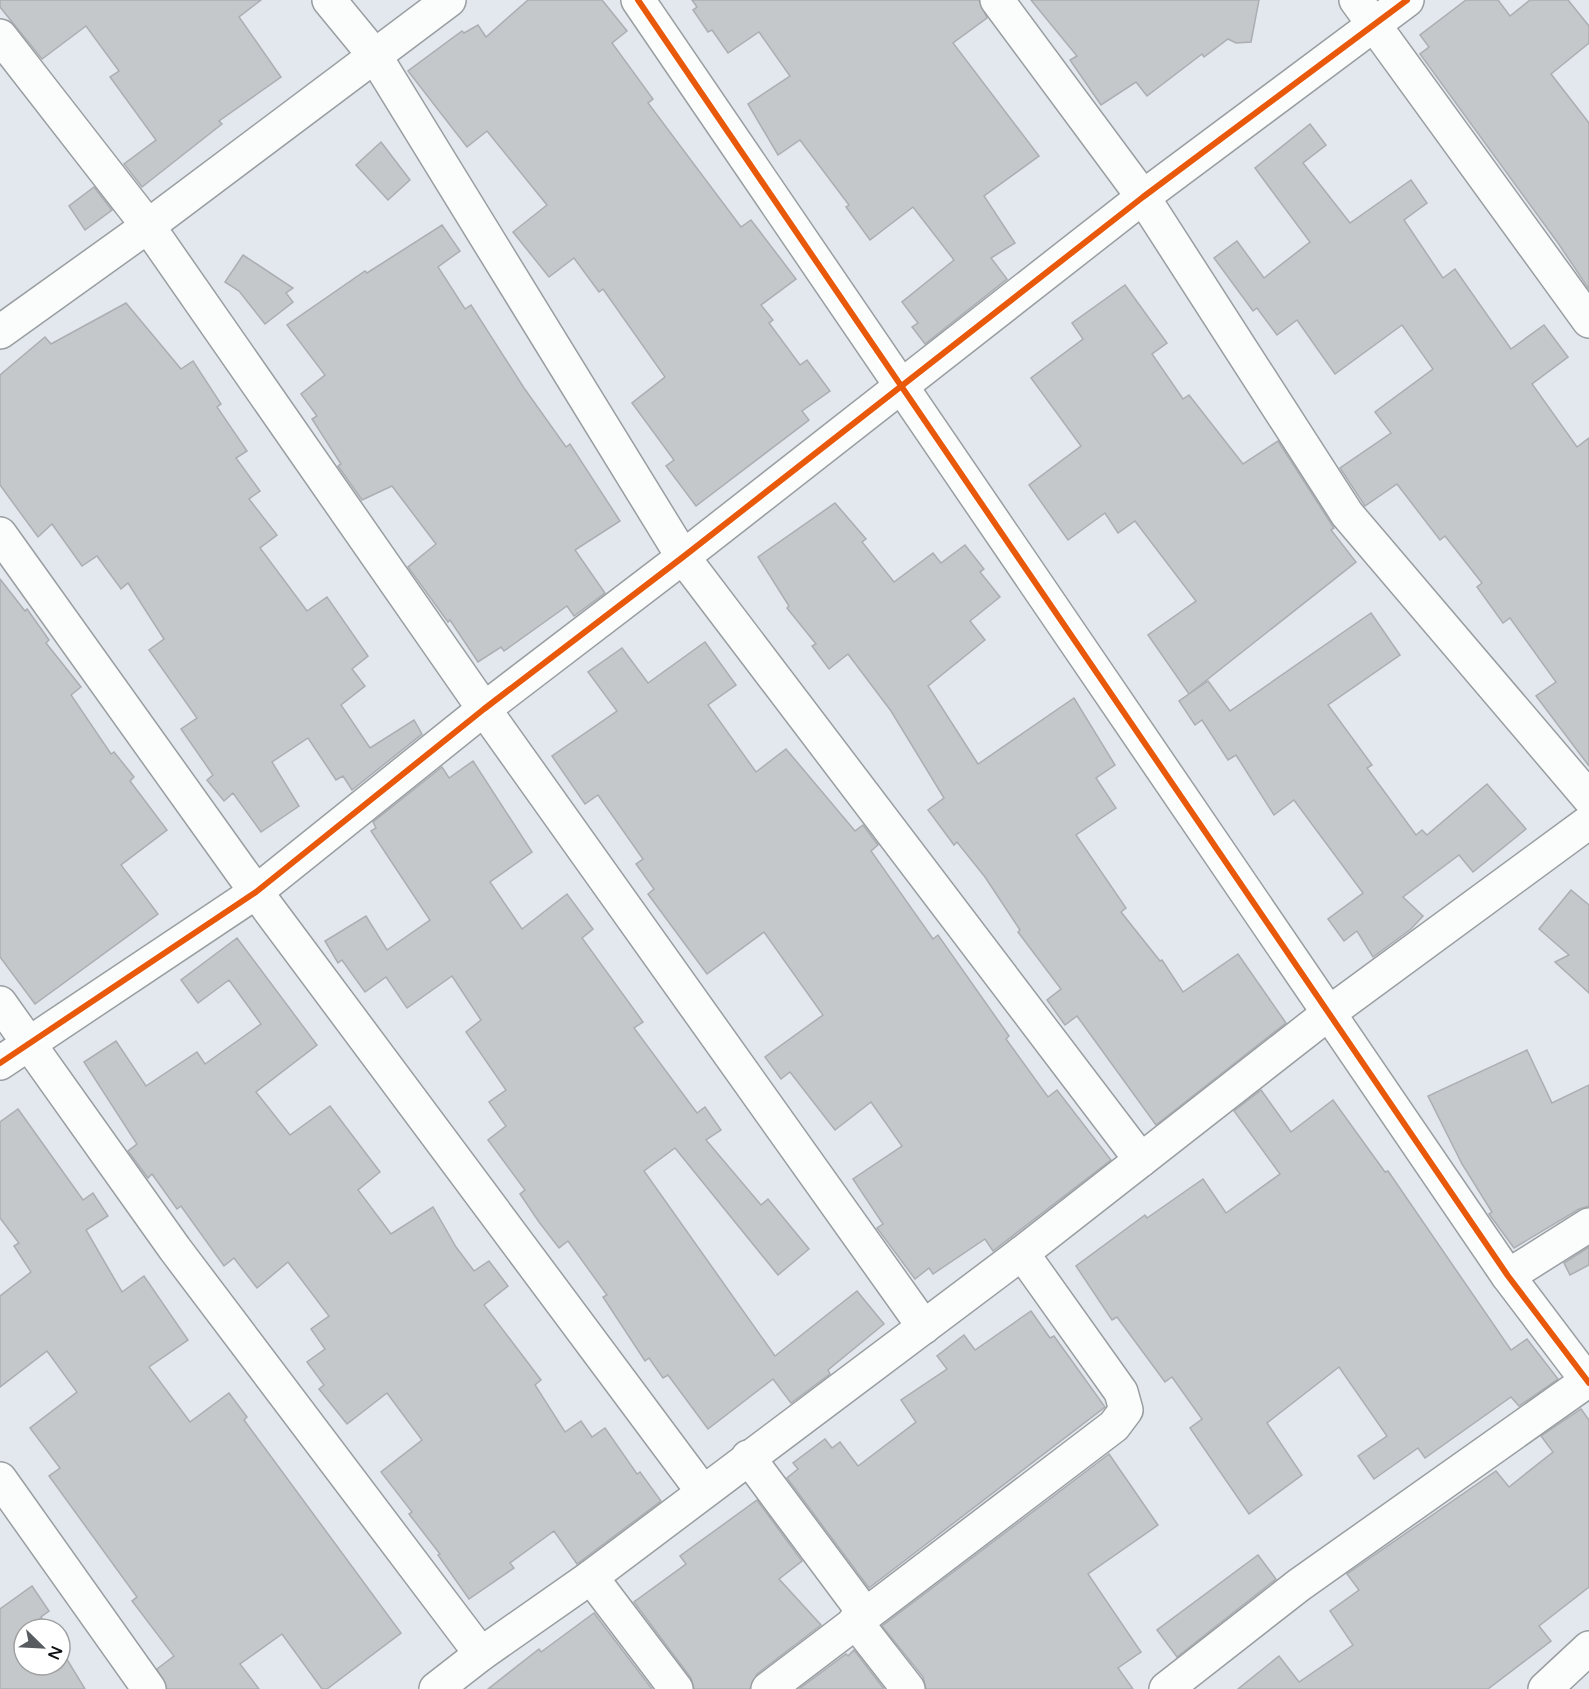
<svg xmlns="http://www.w3.org/2000/svg" width="1589" height="1689" font-family="'Varela Round',sans-serif">
<rect width="100%" height="100%" fill="#e2e8ed"/>
<g fill="#c5c8cb" stroke="#abaeb2" stroke-width="1.5">
<path d="M0,0H261L239,17L281,77L219,121L222,124L142,187L124,164L156,140L110,77L119,71L86,26L42,59L0,7Z"/>
<path d="M528,0H602L627,31L612,43L653,99L648,103L741,227L751,220L796,279L761,305L773,320L769,323L800,365L807,360L830,391L802,411L809,420L696,506L666,466L674,460L632,403L665,377L603,289L599,292L574,258L549,277L513,232L547,205L487,131L467,147L408,71L462,31L464,33L478,25L486,37Z"/>
<path d="M692,0H979L987,18L953,43L1039,156L984,196L1015,243L991,258L1007,279L925,344L912,327L918,323L902,302L954,260L913,207L870,240L846,207L849,205L800,140L778,155L748,104L790,76L759,32L728,53L712,30L708,32L693,10L697,7Z"/>
<path d="M1031,0H1259L1251,42L1236,43L1228,39L1204,57L1202,54L1147,96L1136,82L1101,105L1070,60L1077,56Z"/>
<path d="M1466,0H1498L1510,16L1530,0H1568L1589,26V43L1551,74L1589,123V289L1558,243L1420,54L1429,47L1420,35Z"/>
<path d="M1310,124L1326,145L1303,163L1350,223L1411,180L1427,203L1404,220L1443,278L1455,269L1511,349L1544,325L1568,357L1532,384L1577,447L1589,438V766L1536,696L1556,682L1510,618L1503,623L1477,587L1482,583L1445,536L1440,540L1397,484L1365,506L1340,468L1391,433L1375,412L1433,369L1402,325L1335,374L1297,320L1277,335L1257,308L1253,311L1214,258L1237,241L1264,278L1310,242L1255,168Z"/>
<path d="M381,142L410,180L388,200L356,165Z"/>
<path d="M94,187L112,210L85,230L69,206Z"/>
<path d="M442,225L460,251L438,267L465,309L471,305L524,388L566,447L570,444L620,521L575,550L605,593L574,616L567,606L504,651L501,647L478,662L450,620L448,622L408,567L436,544L392,486L362,500L338,466L341,464L312,419L317,416L301,394L325,375L287,325L365,271L367,273Z"/>
<path d="M243,255L293,288L286,293L293,302L265,324L239,291L225,282Z"/>
<path d="M1125,285L1167,343L1152,354L1183,399L1189,395L1243,464L1278,441L1334,528L1331,530L1356,562L1189,694L1148,635L1196,601L1135,521L1118,533L1105,513L1068,540L1029,485L1081,446L1031,378L1083,339L1072,323Z"/>
<path d="M126,303L181,369L193,361L221,404L217,407L247,451L236,458L260,491L249,499L277,535L260,548L307,611L327,597L368,656L352,669L365,686L341,705L370,748L414,720L422,734L352,790L343,776L336,780L308,738L272,762L299,806L261,832L233,793L224,801L207,780L213,775L181,729L197,718L149,650L164,639L128,583L121,589L97,556L82,566L52,524L38,537L0,485V375L45,337L51,344Z"/>
<path d="M835,503L866,539L862,542L894,582L933,553L941,563L965,545L984,569L980,572L1000,597L970,621L985,640L928,686L978,764L1074,698L1115,765L1096,778L1116,808L1076,835L1126,908L1121,912L1160,961L1162,960L1183,992L1238,954L1286,1023L1156,1125L1077,1016L1065,1025L1047,1000L1061,989L1018,932L1020,930L985,877L957,842L954,845L928,810L944,798L891,711L848,654L829,669L812,646L816,644L787,608L789,606L758,557Z"/>
<path d="M0,579L25,611L27,609L49,640L46,643L81,687L71,695L111,754L114,752L134,777L130,781L167,830L121,865L158,914L35,1004L0,957Z"/>
<path d="M1371,613L1400,655L1328,705L1372,765L1367,768L1416,835L1422,830L1427,835L1487,784L1526,829L1473,872L1459,855L1403,897L1423,916L1411,929L1373,957L1357,931L1344,941L1328,919L1363,893L1294,800L1274,815L1236,755L1228,760L1202,720L1195,725L1179,701L1208,681L1230,711Z"/>
<path d="M705,642L736,685L708,705L756,772L786,749L855,831L863,825L878,845L871,851L933,939L938,935L1009,1036L1006,1039L1048,1097L1057,1090L1111,1160L993,1251L985,1239L933,1274L929,1268L915,1279L877,1228L883,1224L853,1179L902,1146L871,1102L835,1130L790,1072L781,1079L765,1057L823,1015L764,932L707,974L648,894L654,889L636,864L643,859L598,795L585,804L552,756L617,711L588,672L622,648L648,683Z"/>
<path d="M473,761L532,852L490,882L522,929L567,894L593,929L582,938L643,1022L634,1028L697,1113L705,1107L721,1130L706,1140L761,1205L768,1199L809,1249L778,1275L675,1148L644,1171L775,1356L857,1291L884,1324L828,1370L830,1374L791,1403L773,1379L708,1429L668,1375L663,1378L649,1358L645,1361L603,1297L607,1295L568,1241L559,1248L539,1222L520,1194L525,1190L488,1140L506,1126L489,1102L506,1090L466,1032L481,1020L452,976L407,1008L386,977L365,992L342,960L338,963L325,941L366,916L387,950L430,920L371,831L376,828L373,822L442,767L449,778Z"/>
<path d="M1571,890L1589,905V993L1555,962L1569,955L1539,929Z"/>
<path d="M237,938L317,1045L256,1092L290,1135L330,1106L380,1172L358,1190L391,1234L433,1207L456,1247L474,1271L489,1261L508,1286L484,1305L541,1380L535,1385L565,1432L581,1421L592,1437L605,1428L637,1474L640,1472L661,1501L577,1564L554,1531L510,1563L514,1568L469,1599L438,1555L440,1554L409,1514L412,1512L381,1472L422,1440L387,1393L347,1424L319,1389L324,1385L307,1362L325,1349L311,1329L329,1316L288,1262L257,1288L234,1258L224,1266L181,1206L177,1209L152,1174L148,1178L128,1151L137,1144L84,1062L116,1041L146,1086L197,1052L205,1064L261,1024L229,980L198,1003L181,980Z"/>
<path d="M1527,1050L1552,1103L1589,1085V1206L1579,1209L1514,1248L1489,1214L1492,1212L1462,1164L1428,1096Z"/>
<path d="M1261,1090L1291,1132L1333,1100L1385,1172L1388,1171L1511,1350L1527,1339L1558,1379L1519,1406L1511,1397L1425,1458L1418,1448L1374,1479L1358,1456L1387,1436L1339,1367L1267,1423L1302,1475L1249,1514L1190,1428L1202,1419L1172,1377L1165,1382L1117,1317L1112,1320L1076,1266L1145,1215L1147,1218L1203,1179L1226,1213L1280,1174L1234,1111Z"/>
<path d="M18,1109L83,1200L93,1193L108,1216L86,1230L122,1292L144,1276L188,1340L149,1367L190,1422L229,1393L247,1417L244,1420L401,1633L327,1689H322L282,1634L240,1664L259,1689H167L157,1669L174,1656L132,1601L137,1597L49,1476L60,1468L30,1428L77,1392L47,1351L0,1387V1296L31,1272L14,1246L19,1243L0,1218V1122Z"/>
<path d="M1589,1247V1265L1570,1275L1564,1263Z"/>
<path d="M1031,1311L1050,1338L1054,1336L1105,1407L869,1588L787,1478L798,1469L793,1463L825,1439L832,1448L840,1442L858,1466L916,1422L901,1400L947,1369L937,1356L964,1335L975,1350Z"/>
<path d="M1581,1409L1589,1420V1587L1539,1626L1551,1641L1488,1689H1238L1279,1656L1299,1682L1353,1645L1330,1611L1359,1590L1347,1574L1496,1471L1509,1487L1553,1452L1541,1436Z"/>
<path d="M1109,1454L1158,1525L1088,1574L1141,1652L1118,1668L1133,1689H926L923,1677L882,1626Z"/>
<path d="M757,1500L802,1561L779,1579L821,1625L757,1674L750,1689H694L691,1678L634,1602L686,1564L680,1556Z"/>
<path d="M1258,1555L1276,1579L1177,1657L1157,1630Z"/>
<path d="M32,1586L49,1611L41,1617L48,1629H24V1665H60V1648L85,1689H0V1609Z"/>
<path d="M594,1613L652,1689H488L539,1649L541,1652Z"/>
<path d="M854,1650L884,1689H799L846,1654L848,1656Z"/>
</g>
<g fill="none" stroke-linecap="round" stroke-linejoin="round">
<defs>
<g id="street">
<path d="M329,0L375,56L683,557L1141,1160"/>
<path d="M997,0L1143,197L1347,514L1589,798"/>
<path d="M1356,0L1589,321"/>
<path d="M0,36L148,226L484,709L924,1327"/>
<path d="M0,332L148,226L449,0"/>
<path d="M0,534L256,892L703,1492"/>
<path d="M0,1003L175,1249L481,1654"/>
<path d="M0,1063L256,892L484,709L683,557L1143,197L1407,0"/>
<path d="M1508,1276L1589,1225"/>
<path d="M748,1457L865,1614"/>
<path d="M0,1479L149,1689"/>
<path d="M591,1577L676,1689"/>
<path d="M855,1621L908,1689"/>
<path d="M768,1689L1114,1426L1126,1410L1121,1392L1022,1253"/>
<path d="M1166,1689L1299,1585L1587,1381"/>
<path d="M1545,1689L1589,1648"/>
</g>
<g id="secondary">
<path d="M638,0L1508,1276L1589,1383"/>
<path d="M436,1689L481,1654L591,1577L1022,1253L1329,1013L1589,822"/>
</g>
</defs>
<use href="#street" stroke="#999ea1" stroke-width="36"/>
<use href="#secondary" stroke="#999ea1" stroke-width="36"/>
<use href="#street" stroke="#fbfcfc" stroke-width="33"/>
<use href="#secondary" stroke="#fbfcfc" stroke-width="33"/>
<defs>
<g id="cycleway">
<path d="M638,0L1508,1276L1589,1383"/>
<path d="M0,1063L256,892L484,709L683,557L1143,197L1407,0"/>
</g>
</defs>
<use href="#cycleway" stroke="#fff" stroke-width="10"/>
<use href="#cycleway" stroke="#e8590c" stroke-width="6"/>
</g>
<g transform="translate(42 1647) rotate(114)"><circle r="28" fill="#ffffff" stroke="#9fa0a1" stroke-width="1.5"/>
<path d="M0-4.5L10 22L0 15L-10 22Z" fill="#585c60"/>
<text y="-9" font-size="16" font-weight="bold" text-anchor="middle" fill="#0e1114">N</text>
</g>
</svg>
